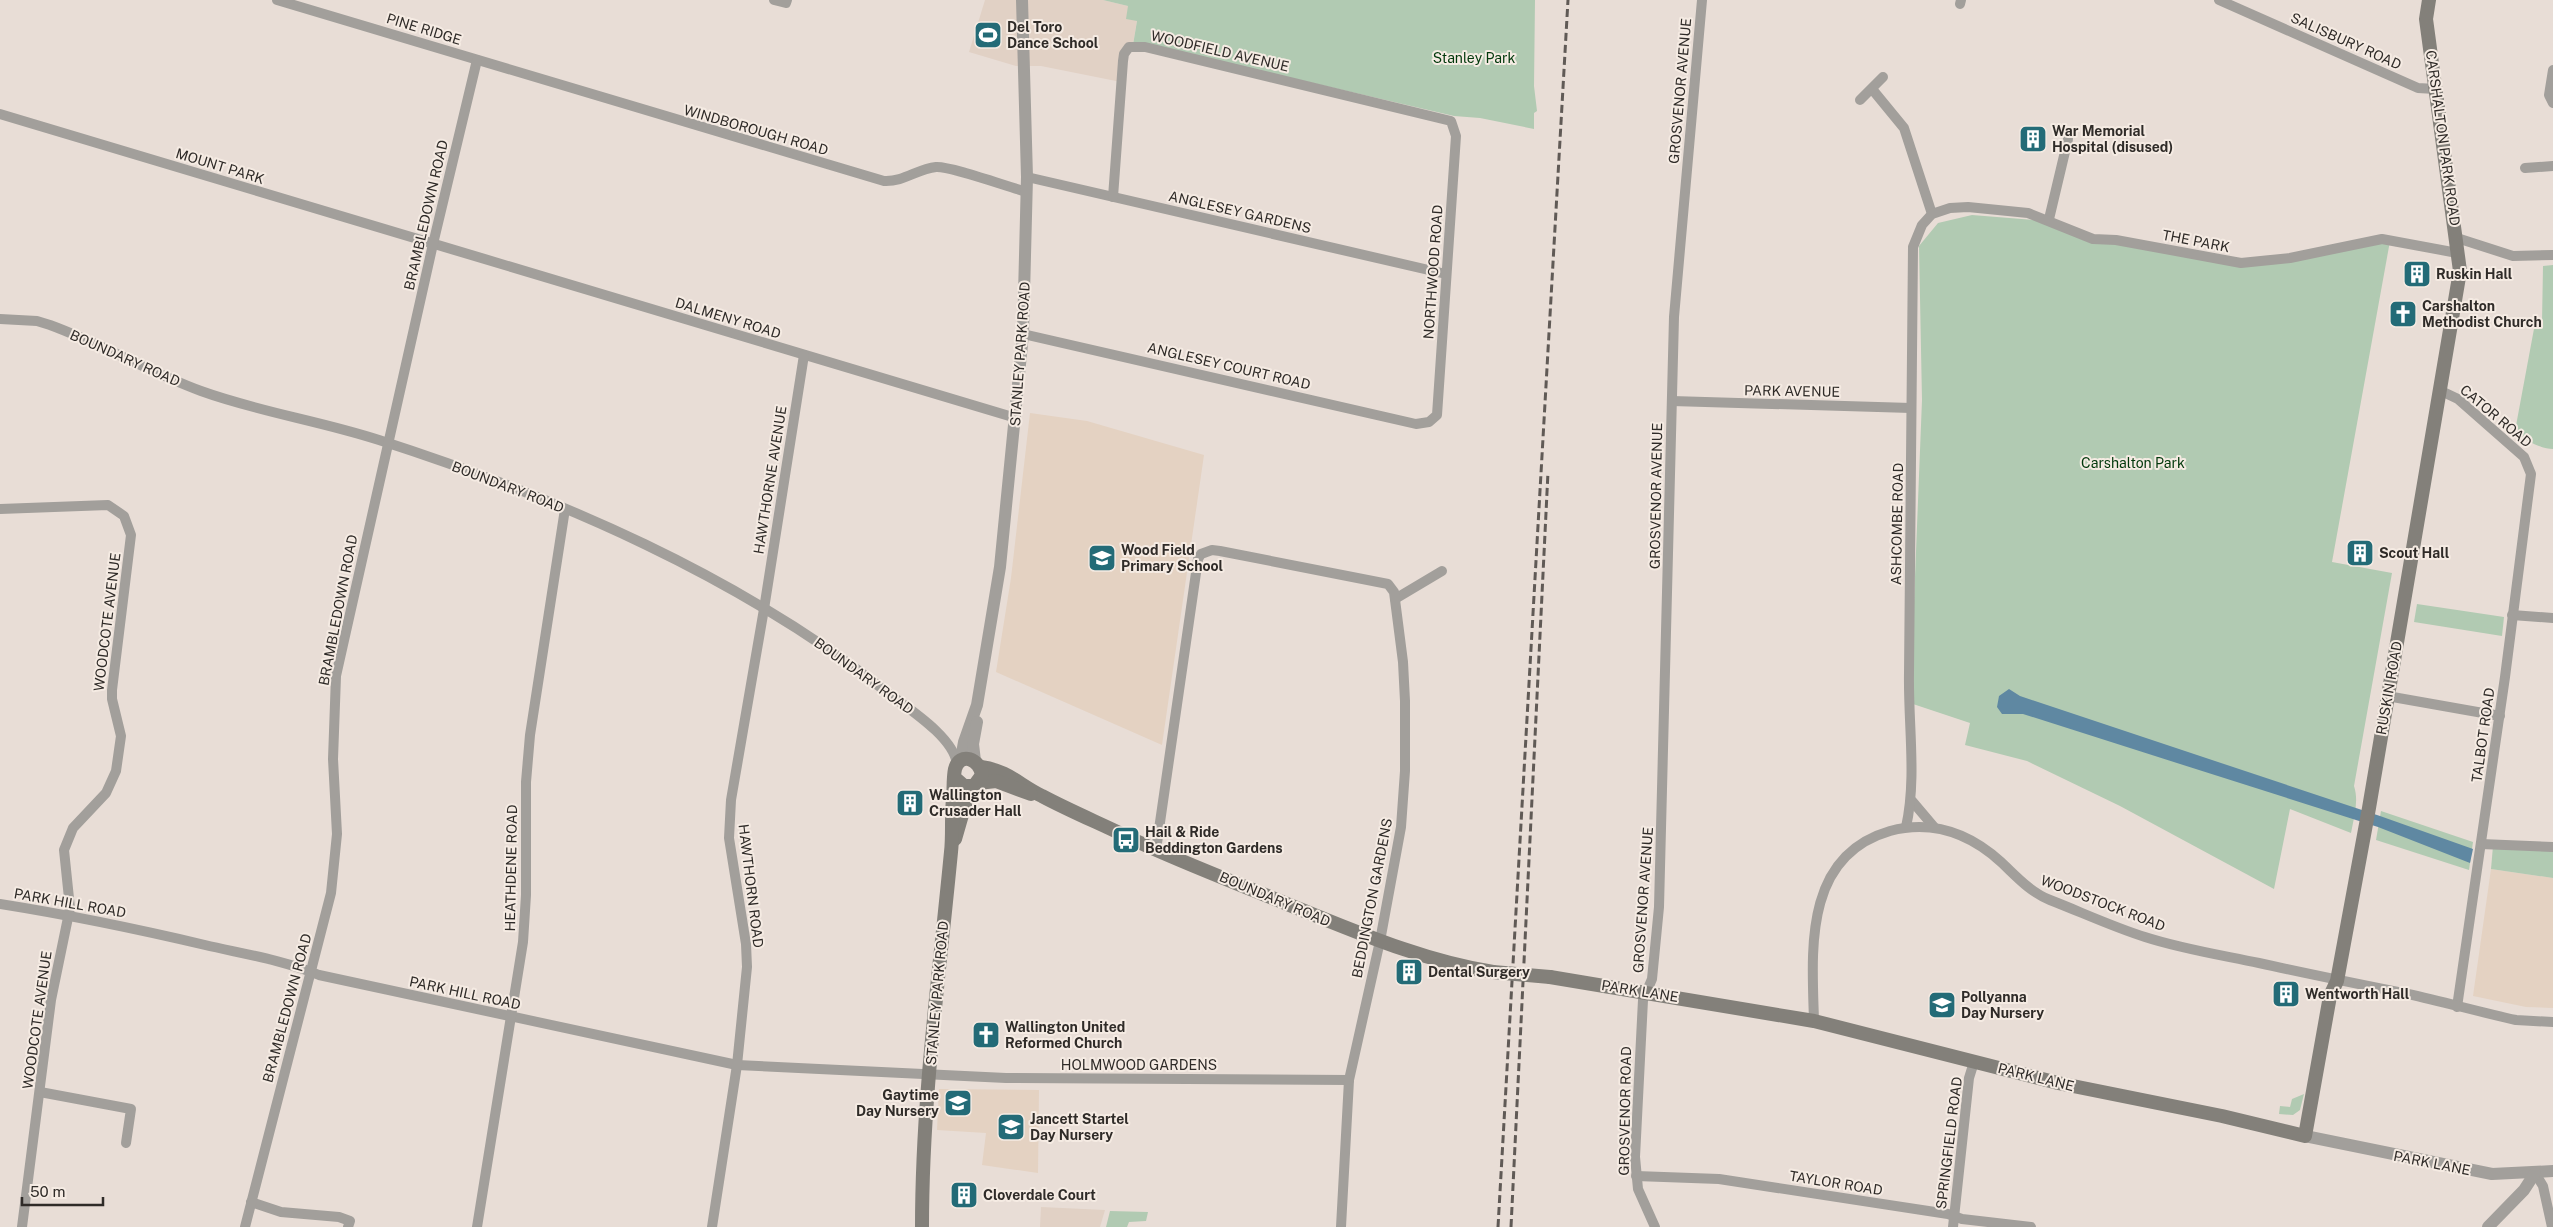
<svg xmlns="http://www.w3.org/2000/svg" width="2553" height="1227" font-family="'Public Sans',sans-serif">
<rect width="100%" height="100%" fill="#e8ddd6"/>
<g fill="#e1d1c5">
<path d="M985,0H1103L1128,6L1137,20L1133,45L1128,46L1121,82L1041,66H1016L969,52Z"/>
<path d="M1041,1207L1105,1210L1100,1227H1040Z"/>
</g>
<g fill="#e4d2c2">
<path d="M1030,413L1087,421L1204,455L1162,745L996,672L1011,578Z"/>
<path d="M2491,869L2553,878V1008L2526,1007L2473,996Z"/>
<path d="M939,1089L1039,1090L1038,1173L982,1165L986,1133L937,1130Z"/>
</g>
<g fill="#b1cab2">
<path d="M1103,0H1535L1534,86L1537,111L1534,113V129L1480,118L1454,116L1270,73L1133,45L1137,21L1126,19L1128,6Z"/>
<path d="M1972,215L2047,221L2078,237L2223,263L2390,241L2332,562L2392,573L2354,786C2359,801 2354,817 2351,833L2290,809L2274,889L2120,806L2027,761L1965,745L1970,723L1910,703L1922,400L1919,246L1938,223Z"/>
<path d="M2553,265V449C2539,448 2525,441 2515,431L2536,318L2542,322L2543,266Z"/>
<path d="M2417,604L2504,617L2502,636L2414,622Z"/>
<path d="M2381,811L2473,842L2469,870L2376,840Z"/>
<path d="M2493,846L2553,848V878L2491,869Z"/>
<path d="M2304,1094L2300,1110L2293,1115L2279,1114L2280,1106L2290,1107L2292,1099Z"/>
<path d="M1110,1211L1148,1212L1146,1221L1129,1222L1127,1227H1106Z"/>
</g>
<path fill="#5f88a2" d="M2009,689L2020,696L2380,816L2473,849L2470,863L2378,827L2023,714H2002L1997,707L1999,696Z"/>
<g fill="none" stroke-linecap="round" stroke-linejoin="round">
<g stroke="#a29f9b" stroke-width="10">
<path d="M277,0L884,181C904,182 917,169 936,167C951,166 1008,187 1027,192"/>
<path d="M774,0L786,3L787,0"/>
<path d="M2219,0L2418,88L2435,89"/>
<path d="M1960,4L1961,0"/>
<path d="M2553,70L2549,95L2553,103"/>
<path d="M1872,89L1904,128L1932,214"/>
<path d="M1860,100L1883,77"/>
<path d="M0,114L1016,418"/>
<path d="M2525,168L2553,166"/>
<path d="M1027,177L1446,274"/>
<path d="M2049,219L2068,139"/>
<path d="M2457,238L2513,256L2553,255"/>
<path d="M0,319L37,321L50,325C102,344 149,372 201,391C259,412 321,421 379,440C559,498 739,576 888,693C909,709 955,738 957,765"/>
<path d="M1023,334L1416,424L1429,422L1437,415L1456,136L1451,121L1145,47H1129L1124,54L1123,61L1113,197"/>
<path d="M2439,390L2458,399L2524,457L2531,474L2505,677L2457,1007"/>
<path d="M1672,401L1911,408"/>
<path d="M0,509L108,505L124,516L131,535L112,690V699L121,736L116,771L106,793L73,828L64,850L70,908L51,1000L22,1227"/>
<path d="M1395,599L1442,571"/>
<path d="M2512,615L2553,618"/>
<path d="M2387,696L2500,716"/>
<path d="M1912,801L1934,827"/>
<path d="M1906,827C1917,778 1908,724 1909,673C1911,531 1911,389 1913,247L1922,225L1932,214L1950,208L1968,207L2028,213L2093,239L2116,240L2241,263L2290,258L2382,239L2452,252L2459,251"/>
<path d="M2481,844L2553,847"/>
<path d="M1156,850L1198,559L1201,554L1212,550L1220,551L1388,584L1394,592L1403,662L1405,701V771L1401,827L1380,941L1349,1080L1341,1227"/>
<path d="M0,904C69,915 137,929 205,945C244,954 283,960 319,975L737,1065L1006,1078L1349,1080"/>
<path d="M1814,1021C1812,951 1803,856 1890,831C1932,820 1969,833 2001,862C2016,876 2030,892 2050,900C2081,912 2113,927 2145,937C2182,949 2221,955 2259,963C2308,974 2358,984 2408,994C2444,1002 2480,1012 2516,1020L2553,1022"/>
<path d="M40,1092L131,1109L126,1143"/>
<path d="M2535,1173L2543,1186L2552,1227"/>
<path d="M1636,1176L1719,1179L1948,1214L1962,1219L2031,1227"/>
<path d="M251,1202L281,1212L339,1217L350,1221L348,1227"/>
<path d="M245,1227L331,893L337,834L333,759L336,676L433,244L477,60"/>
<path d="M477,1227L523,942L526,895V782L530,735L565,509"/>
<path d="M712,1227L737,1065L747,967L746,944L729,838L731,800L764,609L804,355"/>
<path d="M1655,1227L1638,1189L1635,1157L1643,1000L1652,979L1659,907L1674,317L1702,0"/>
<path d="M1953,1227L1969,1078L1974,1062"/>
</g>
<g stroke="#a29f9b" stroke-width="12">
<path d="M963,760L962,753L964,742L977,705L1000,567L1023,334L1027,177L1022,0"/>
<path d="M975,761L973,744L977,722"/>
<path d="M2305,1136L2492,1174L2553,1171"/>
<path d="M2488,1227L2524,1190L2535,1173"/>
</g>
<g stroke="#83807a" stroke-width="14">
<path d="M981,767C1009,771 1019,785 1042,796C1072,812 1104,825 1134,840C1186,864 1239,884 1292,906C1357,932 1423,961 1493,972"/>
<path d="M978,783L996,781L1031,794"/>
<path d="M955,839L970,787"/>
<path d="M1550,977L1814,1021L2058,1083L2222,1116L2305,1136L2330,996L2337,981L2369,808L2460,271L2426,19L2429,0"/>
<path d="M922,1227C922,1101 939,977 951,852C953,835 951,817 953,799C954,790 953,778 955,769C960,751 980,759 982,775L974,786H964L956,779"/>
</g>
<g stroke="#605a56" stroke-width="3" stroke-dasharray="8 4" stroke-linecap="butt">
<path d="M1498,1227L1568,0"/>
<path d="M1511,1227L1548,472"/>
</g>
<path stroke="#83807a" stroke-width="14" d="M1493,972L1550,977"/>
</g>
<defs>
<symbol id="stadium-square" viewBox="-11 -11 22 22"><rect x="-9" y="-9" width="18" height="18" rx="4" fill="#236b77" stroke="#f5ebe3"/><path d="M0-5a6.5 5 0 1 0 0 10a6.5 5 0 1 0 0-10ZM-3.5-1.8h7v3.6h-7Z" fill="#fff"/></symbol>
<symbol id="building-square" viewBox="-11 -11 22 22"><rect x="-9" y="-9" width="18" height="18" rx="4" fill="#236b77" stroke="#f5ebe3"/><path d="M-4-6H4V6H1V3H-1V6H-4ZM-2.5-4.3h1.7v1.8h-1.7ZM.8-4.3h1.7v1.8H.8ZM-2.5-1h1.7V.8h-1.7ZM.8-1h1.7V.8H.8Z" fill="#fff"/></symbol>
<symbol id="church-square" viewBox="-11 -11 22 22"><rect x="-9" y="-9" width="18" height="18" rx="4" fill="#236b77" stroke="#f5ebe3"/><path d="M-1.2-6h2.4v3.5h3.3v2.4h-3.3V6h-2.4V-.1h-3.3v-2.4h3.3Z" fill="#fff"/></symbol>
<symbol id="school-square" viewBox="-11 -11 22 22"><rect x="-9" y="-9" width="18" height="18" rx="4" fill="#236b77" stroke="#f5ebe3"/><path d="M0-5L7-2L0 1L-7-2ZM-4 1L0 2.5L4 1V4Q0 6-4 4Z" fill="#fff"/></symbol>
<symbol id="bus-square" viewBox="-11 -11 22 22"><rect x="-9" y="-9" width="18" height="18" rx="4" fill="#236b77" stroke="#f5ebe3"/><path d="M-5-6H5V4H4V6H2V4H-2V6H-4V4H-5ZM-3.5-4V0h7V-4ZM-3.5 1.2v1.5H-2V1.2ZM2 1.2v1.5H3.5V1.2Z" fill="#fff"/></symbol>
</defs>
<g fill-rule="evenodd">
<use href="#stadium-square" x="972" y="19" width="32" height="32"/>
<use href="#building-square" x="2017" y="123" width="32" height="32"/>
<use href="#building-square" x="2401" y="258" width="32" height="32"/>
<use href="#church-square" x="2387" y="298" width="32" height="32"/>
<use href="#building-square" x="2344" y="537" width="32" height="32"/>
<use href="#school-square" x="1086" y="542" width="32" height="32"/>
<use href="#building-square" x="894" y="787" width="32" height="32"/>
<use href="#bus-square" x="1110" y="824" width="32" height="32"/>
<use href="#building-square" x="1393" y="956" width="32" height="32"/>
<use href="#building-square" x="2270" y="978" width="32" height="32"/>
<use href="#school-square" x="1926" y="989" width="32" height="32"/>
<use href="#church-square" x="970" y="1019" width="32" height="32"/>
<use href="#school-square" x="942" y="1087" width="32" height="32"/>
<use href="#school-square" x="995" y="1111" width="32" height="32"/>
<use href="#building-square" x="948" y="1179" width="32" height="32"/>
</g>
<g text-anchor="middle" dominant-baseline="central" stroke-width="4" stroke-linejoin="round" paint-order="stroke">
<g font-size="14" font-weight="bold" fill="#2f2b28" stroke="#f5ebe3" text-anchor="start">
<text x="1007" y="27">Del Toro<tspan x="1007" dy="16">Dance School</tspan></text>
<text x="2052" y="131">War Memorial<tspan x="2052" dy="16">Hospital (disused)</tspan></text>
<text x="2436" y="274">Ruskin Hall</text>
<text x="2422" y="306">Carshalton<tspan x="2422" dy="16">Methodist Church</tspan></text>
<text x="1121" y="550">Wood Field<tspan x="1121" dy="16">Primary School</tspan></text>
<text x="2379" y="553">Scout Hall</text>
<text x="929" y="795">Wallington<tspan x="929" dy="16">Crusader Hall</tspan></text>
<text x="1145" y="832">Hail &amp; Ride<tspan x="1145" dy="16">Beddington Gardens</tspan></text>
<text x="1428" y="972">Dental Surgery</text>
<text x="2305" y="994">Wentworth Hall</text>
<text x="1961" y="997">Pollyanna<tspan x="1961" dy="16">Day Nursery</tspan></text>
<text x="1005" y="1027">Wallington United<tspan x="1005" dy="16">Reformed Church</tspan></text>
<text x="939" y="1095" text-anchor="end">Gaytime<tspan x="939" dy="16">Day Nursery</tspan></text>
<text x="1030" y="1119">Jancett Startel<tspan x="1030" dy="16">Day Nursery</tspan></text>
<text x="983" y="1195">Cloverdale Court</text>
</g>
<g font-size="14" fill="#2f2b28" stroke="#f5ebe3">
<text transform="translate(424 29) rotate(17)">PINE RIDGE</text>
<text transform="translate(2346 41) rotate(24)">SALISBURY ROAD</text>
<text transform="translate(1220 51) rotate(13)">WOODFIELD AVENUE</text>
<text transform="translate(1680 91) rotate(-85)">GROSVENOR AVENUE</text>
<text transform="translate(756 130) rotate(16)">WINDBOROUGH ROAD</text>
<text transform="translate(2443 138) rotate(82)">CARSHALTON PARK ROAD</text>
<text transform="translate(220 166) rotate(17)">MOUNT PARK</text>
<text transform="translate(1240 212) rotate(13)">ANGLESEY GARDENS</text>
<text transform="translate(426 215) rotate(-77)">BRAMBLEDOWN ROAD</text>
<text transform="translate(2196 241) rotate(11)">THE PARK</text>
<text transform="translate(1433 272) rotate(-86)">NORTHWOOD ROAD</text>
<text transform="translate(728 318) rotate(17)">DALMENY ROAD</text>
<text transform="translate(1020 354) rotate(-86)">STANLEY PARK ROAD</text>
<text transform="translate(125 358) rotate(24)">BOUNDARY ROAD</text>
<text transform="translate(1229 366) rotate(13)">ANGLESEY COURT ROAD</text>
<text transform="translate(1792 391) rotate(1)">PARK AVENUE</text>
<text transform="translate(2496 416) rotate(40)">CATOR ROAD</text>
<text transform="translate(770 480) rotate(-81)">HAWTHORNE AVENUE</text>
<text transform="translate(508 487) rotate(21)">BOUNDARY ROAD</text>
<text transform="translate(1656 496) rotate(-89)">GROSVENOR AVENUE</text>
<text transform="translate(1897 524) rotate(-89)">ASHCOMBE ROAD</text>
<text transform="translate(338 610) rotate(-79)">BRAMBLEDOWN ROAD</text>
<text transform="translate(107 622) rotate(-83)">WOODCOTE AVENUE</text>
<text transform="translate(864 676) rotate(36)">BOUNDARY ROAD</text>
<text transform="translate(2389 688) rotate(-80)">RUSKIN ROAD</text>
<text transform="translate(2483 735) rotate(-82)">TALBOT ROAD</text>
<text transform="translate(511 868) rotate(-89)">HEATHDENE ROAD</text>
<text transform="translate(751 886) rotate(83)">HAWTHORN ROAD</text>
<text transform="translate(1372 898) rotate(-79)">BEDDINGTON GARDENS</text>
<text transform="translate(1275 899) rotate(23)">BOUNDARY ROAD</text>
<text transform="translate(1643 900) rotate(-86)">GROSVENOR AVENUE</text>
<text transform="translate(70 903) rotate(10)">PARK HILL ROAD</text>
<text transform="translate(2103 903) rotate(21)">WOODSTOCK ROAD</text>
<text transform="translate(1640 991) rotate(9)">PARK LANE</text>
<text transform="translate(465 993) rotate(12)">PARK HILL ROAD</text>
<text transform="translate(937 993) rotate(-85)">STANLEY PARK ROAD</text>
<text transform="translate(287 1008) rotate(-75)">BRAMBLEDOWN ROAD</text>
<text transform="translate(37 1020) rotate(-82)">WOODCOTE AVENUE</text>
<text x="1139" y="1065">HOLMWOOD GARDENS</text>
<text transform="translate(2036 1077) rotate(14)">PARK LANE</text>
<text transform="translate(1625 1111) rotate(-89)">GROSVENOR ROAD</text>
<text transform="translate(1949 1143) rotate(-83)">SPRINGFIELD ROAD</text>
<text transform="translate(2432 1163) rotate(11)">PARK LANE</text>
<text transform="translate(1836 1183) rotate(9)">TAYLOR ROAD</text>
</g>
<g font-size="14" fill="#01380b" stroke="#f5ebe3">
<text x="1474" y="58">Stanley Park</text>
<text x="2133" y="463">Carshalton Park</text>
</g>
</g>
<path d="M22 1197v8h81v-8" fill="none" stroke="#2f2b28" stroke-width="2.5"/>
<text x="30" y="1197" font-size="15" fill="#2f2b28" stroke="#f5ebe3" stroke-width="4" paint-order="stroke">50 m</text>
</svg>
